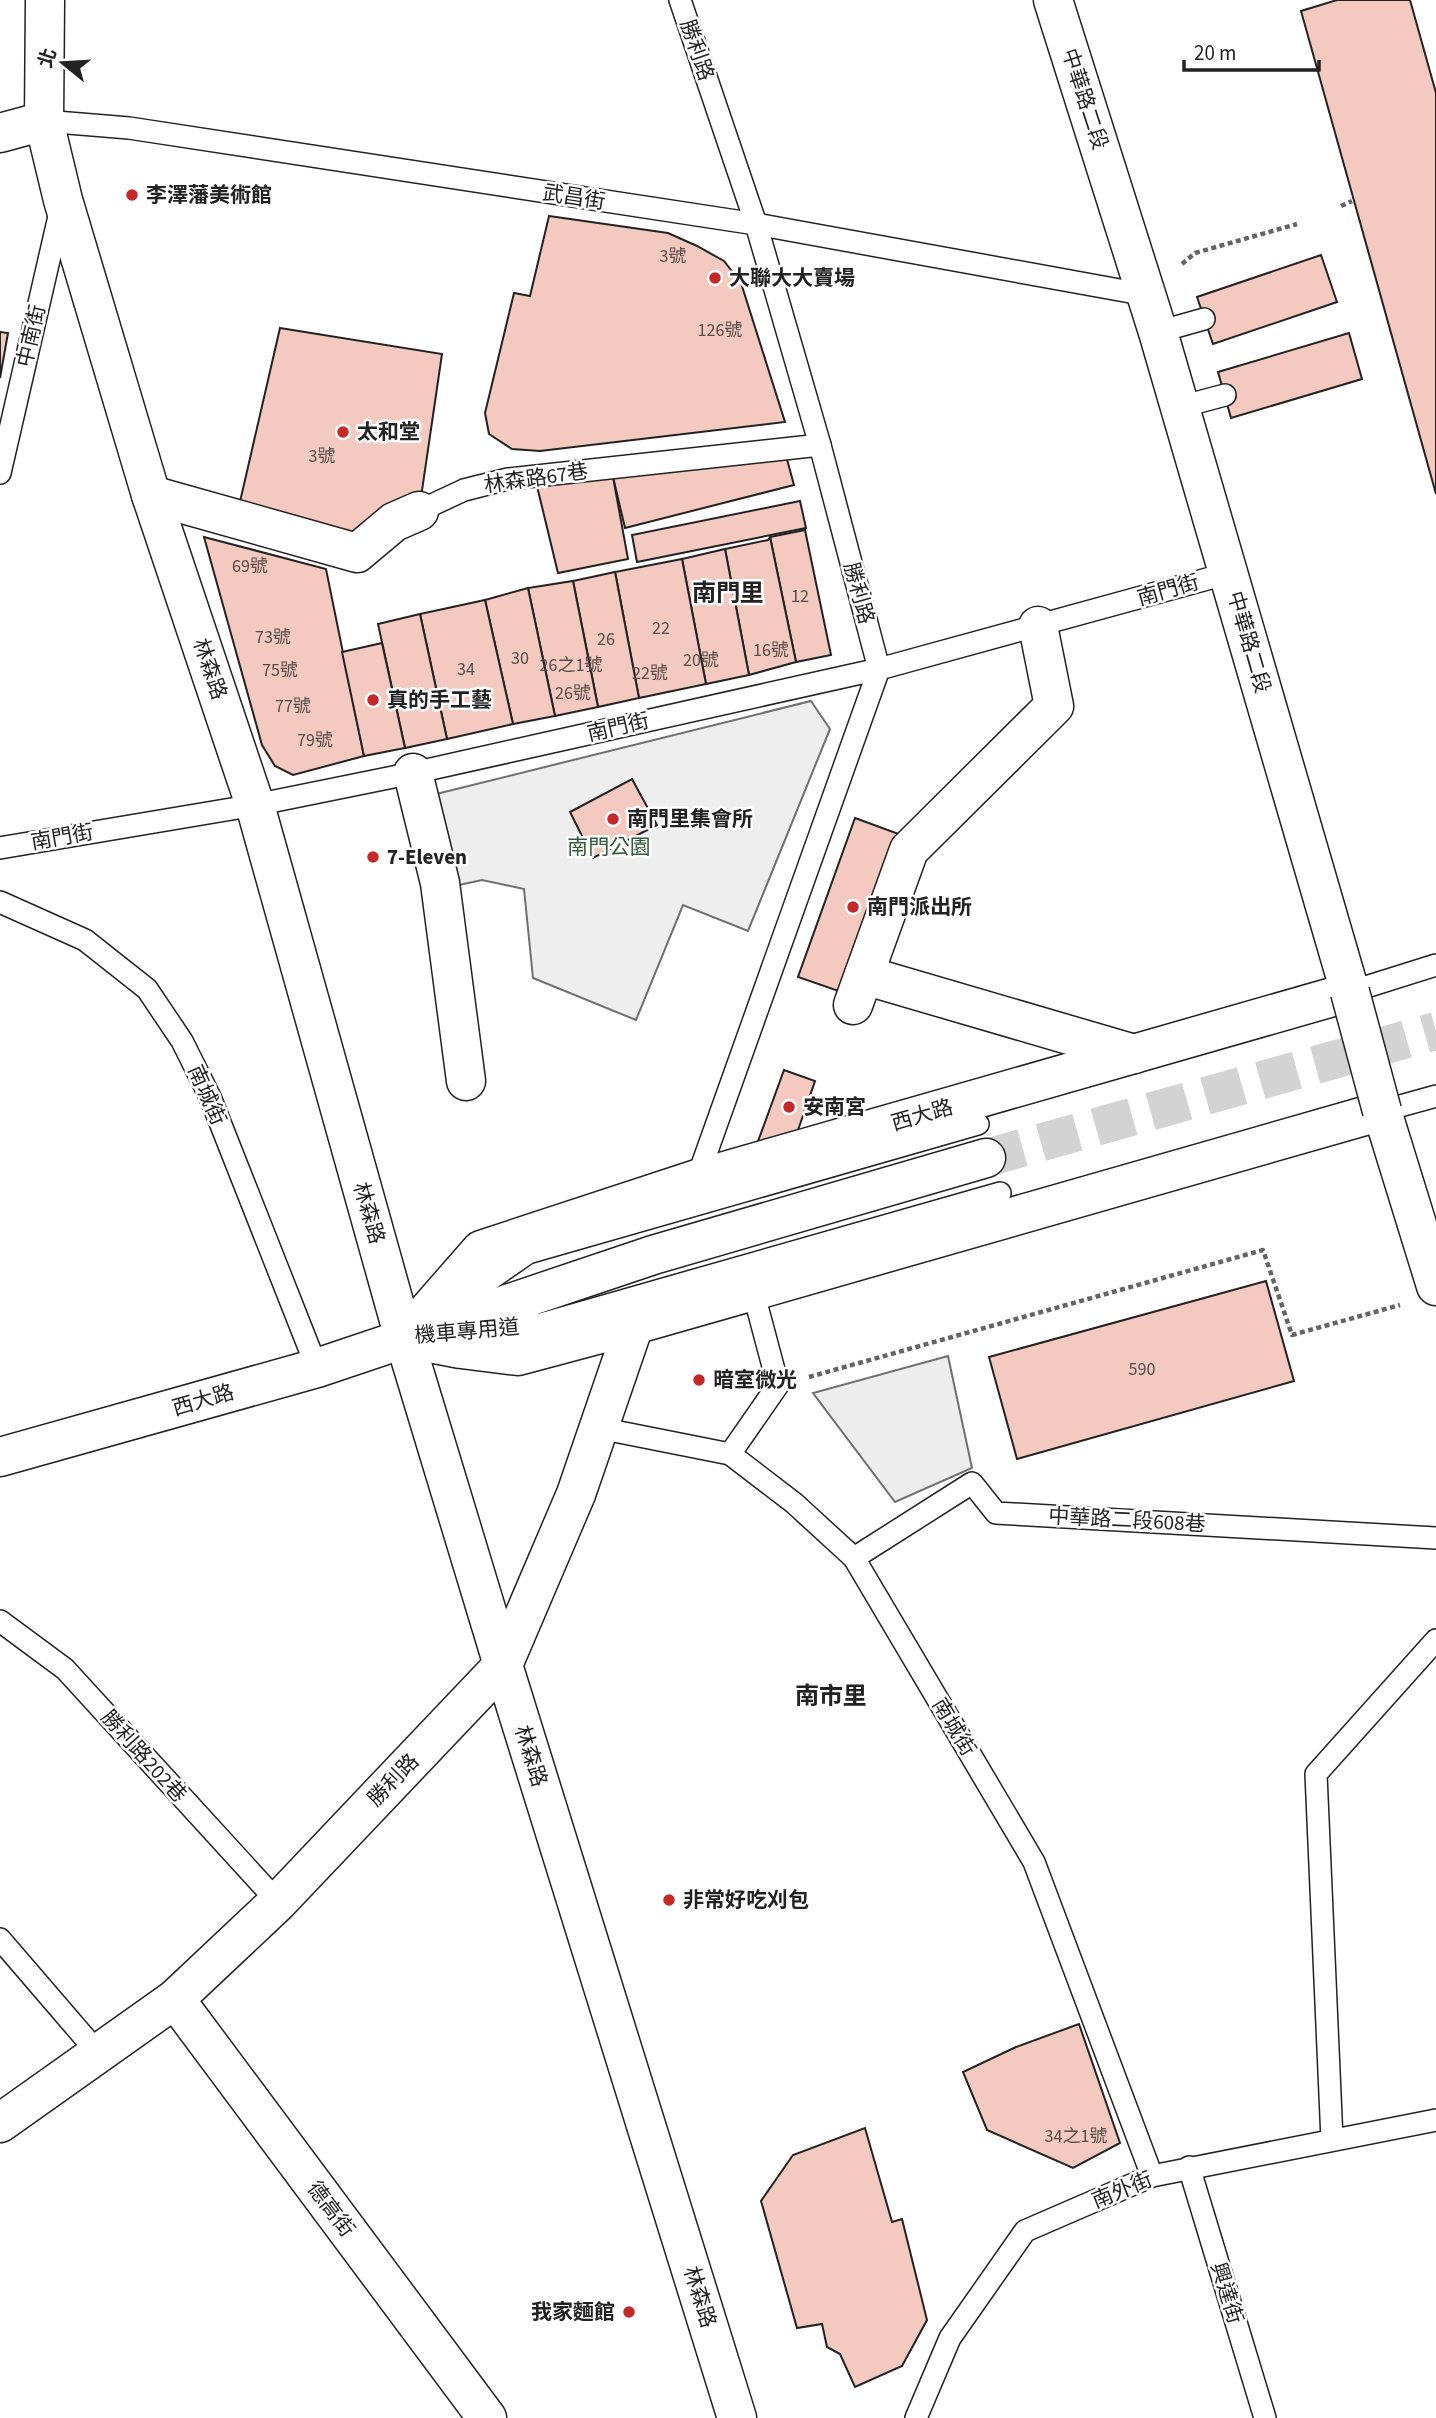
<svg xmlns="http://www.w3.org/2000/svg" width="1436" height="2418" font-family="'Source Sans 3','Noto Sans TC',sans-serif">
<rect width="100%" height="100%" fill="#fff"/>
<path fill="#eee" stroke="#6f6f6f" stroke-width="2" d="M811,701L830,729L748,931L683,905L636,1020L533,978L524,889L482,880L450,887L428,796Z"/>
<path fill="#ededed" stroke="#6f6f6f" stroke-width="2" d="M948,1356L972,1468L895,1502L813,1393Z"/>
<g fill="#f3c9c0" stroke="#222" stroke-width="2">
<path d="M1337,0H1410L1436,93V494L1301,11Z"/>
<path d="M549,216L668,233L697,246L724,261L741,283L785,422L540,451L512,449L489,434L485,413L514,293L530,296Z"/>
<path d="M1321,255L1337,302L1213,344L1197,297Z"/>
<path d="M280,328L442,354L419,511L357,553L236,519Z"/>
<path d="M0,332L8,333L0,378Z"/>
<path d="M1349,333L1362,379L1231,418L1218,372Z"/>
<path d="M785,452L794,485L625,528L613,477Z"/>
<path d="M613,477L628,559L558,573L536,482Z"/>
<path d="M800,501L806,528L637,562L632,535Z"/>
<path d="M805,530L831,655L796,662L770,537Z"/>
<path d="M204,537L326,569L364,756L293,775L275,766L262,745Z"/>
<path d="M770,537L796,662L749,675L725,549L768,540Z"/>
<path d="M725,549L749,675L706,684L682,559Z"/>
<path d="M682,559L706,684L639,698L615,572Z"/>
<path d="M615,572L639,698L598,707L573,581Z"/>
<path d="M573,581L598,707L555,716L528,588Z"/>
<path d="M528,588L555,716L513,724L485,600Z"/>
<path d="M485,600L513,724L447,739L420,614Z"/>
<path d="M420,614L447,739L405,748L378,624Z"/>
<path d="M382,643L405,748L364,756L342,652Z"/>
<path d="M632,779L657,825L593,858L570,812Z"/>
<path d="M855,818L907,837L850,995L798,977Z"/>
<path d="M784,1070L815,1081L797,1133L757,1144Z"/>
<path d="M1266,1281L1294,1381L1017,1459L989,1357Z"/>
<path d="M1079,2024L1120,2143L1073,2168L987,2130L963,2072L1016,2047Z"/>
<path d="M865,2128L892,2222L902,2219L927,2320L902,2366L855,2387L840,2354L827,2347L822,2324L797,2328L761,2201L793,2155Z"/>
</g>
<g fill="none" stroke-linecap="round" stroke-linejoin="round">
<path stroke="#d3d3d3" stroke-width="38" stroke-dasharray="38 19" stroke-linecap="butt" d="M986,1158L1436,1031"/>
<defs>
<g id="lane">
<path d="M680,0L756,224L820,445L879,669L697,1179"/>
<path d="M44,121L129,128L756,224L1147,295"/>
<path d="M1158,332L1204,319"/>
<path d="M1180,407L1225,395"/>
<path d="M0,473L60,212"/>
<path d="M419,511L464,490L508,479L820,445"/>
<path d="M0,848L255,805L413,773L879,669L1229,573"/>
<path d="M0,902L85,940L147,989L182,1041L210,1097L317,1368"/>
<path d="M1350,992L1436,965"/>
<path d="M1382,1111L1436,1096"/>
<path d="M447,1309L528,1253L978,1124"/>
<path d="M466,1332L541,1324L1000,1193"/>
<path d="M599,1428L730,1454L794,1503L854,1558L1034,1862L1152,2176"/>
<path d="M730,1454L778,1385L753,1291"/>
<path d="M854,1558L972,1483L996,1513L1436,1538"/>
<path d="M0,1621L65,1669L278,1902"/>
<path d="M0,1939L98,2053"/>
<path d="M1332,2140L1316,1774L1436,1640"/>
<path d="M1189,2167L1265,2418"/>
<path d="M916,2418L950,2338L1025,2231L1152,2176L1436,2120"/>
</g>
<g id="street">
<path d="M0,133L44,121"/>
<path d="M151,495L357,553L394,522L419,511"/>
<path d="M413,773L440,883L466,1081"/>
<path d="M864,975L1134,1054"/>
<path d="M853,1005L909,850L1054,706L1038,626"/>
<path d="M404,1338L481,1250L697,1179L1350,992"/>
<path d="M404,1338L461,1349L518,1356L634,1325L1382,1111"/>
<path d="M175,1999L487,2418"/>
<path d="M0,2123L175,1999L278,1902L503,1665L576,1494L634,1325"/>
</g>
<g id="secondary">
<path d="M45,0L44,121L63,200L151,495L255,805L404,1338L503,1665L737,2418"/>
<path d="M1053,0L1158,332L1350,992"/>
<path d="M1382,1111L1436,1286"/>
<path d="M0,1457L317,1368L653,1255L986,1158"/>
</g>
</defs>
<use href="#lane" stroke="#222" stroke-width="24"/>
<use href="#street" stroke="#222" stroke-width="41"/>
<use href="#secondary" stroke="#222" stroke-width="41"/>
<g stroke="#646464" stroke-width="4.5" stroke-dasharray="5 3.5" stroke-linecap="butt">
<path d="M1341,206L1352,201"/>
<path d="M1182,264L1195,253L1297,224"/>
<path d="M809,1377L1263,1250L1292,1335L1400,1305"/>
</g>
<use href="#lane" stroke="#fff" stroke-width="21"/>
<use href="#street" stroke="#fff" stroke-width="38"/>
<use href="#secondary" stroke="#fff" stroke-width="38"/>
<defs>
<path id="secondary-bridge" d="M1350,992L1382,1111"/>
</defs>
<use href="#secondary-bridge" stroke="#222" stroke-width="41" stroke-linecap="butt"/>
<use href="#secondary-bridge" stroke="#fff" stroke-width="38"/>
</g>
<g fill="#c62828" stroke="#fff" stroke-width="2.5">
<circle cx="132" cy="195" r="7"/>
<circle cx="715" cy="278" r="7"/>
<circle cx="343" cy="432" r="7"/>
<circle cx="373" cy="700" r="7"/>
<circle cx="613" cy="819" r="7"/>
<circle cx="373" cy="857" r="7"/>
<circle cx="853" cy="907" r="7"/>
<circle cx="789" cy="1107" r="7"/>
<circle cx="699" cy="1380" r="7"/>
<circle cx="669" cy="1900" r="7"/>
<circle cx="629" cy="2312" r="7"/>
</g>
<g text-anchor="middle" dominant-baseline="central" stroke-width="5" stroke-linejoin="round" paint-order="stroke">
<g font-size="18" fill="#564c4a">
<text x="673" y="256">3號</text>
<text x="720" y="330">126號</text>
<text x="322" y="456">3號</text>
<text x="250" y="566">69號</text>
<text x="800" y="596">12</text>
<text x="661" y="628">22</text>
<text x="273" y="637">73號</text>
<text x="606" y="639">26</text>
<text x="771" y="650">16號</text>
<text x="520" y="658">30</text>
<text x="701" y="660">20號</text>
<text x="571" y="665">26之1號</text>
<text x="466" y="669">34</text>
<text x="280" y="670">75號</text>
<text x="650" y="673">22號</text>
<text x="573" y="693">26號</text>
<text x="293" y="706">77號</text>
<text x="315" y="740">79號</text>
<text x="1142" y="1369">590</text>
<text x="1076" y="2136">34之1號</text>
</g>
<g font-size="21" fill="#222" stroke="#fff">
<text transform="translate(697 50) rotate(71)">勝利路</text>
<text transform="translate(1085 99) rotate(72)">中華路二段</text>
<text transform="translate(574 197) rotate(9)">武昌街</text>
<text transform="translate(31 336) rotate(-77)">中南街</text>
<text transform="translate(536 478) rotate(-8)">林森路67巷</text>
<text transform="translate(1168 590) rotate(-16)">南門街</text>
<text transform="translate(859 593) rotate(75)">勝利路</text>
<text transform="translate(1249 642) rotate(74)">中華路二段</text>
<text transform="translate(210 669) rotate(71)">林森路</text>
<text transform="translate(618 727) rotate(-13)">南門街</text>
<text transform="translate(62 837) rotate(-10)">南門街</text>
<text transform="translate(207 1095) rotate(66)">南城街</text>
<text transform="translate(922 1115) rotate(-16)">西大路</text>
<text transform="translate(369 1213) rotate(74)">林森路</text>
<text transform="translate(467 1331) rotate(-5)">機車專用道</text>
<text transform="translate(203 1400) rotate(-16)">西大路</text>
<text transform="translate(1127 1520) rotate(3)">中華路二段608巷</text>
<text transform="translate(954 1727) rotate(59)">南城街</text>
<text transform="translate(144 1756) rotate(48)">勝利路202巷</text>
<text transform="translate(531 1756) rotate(73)">林森路</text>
<text transform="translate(393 1780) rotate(-46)">勝利路</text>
<text transform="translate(1122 2190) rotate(-22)">南外街</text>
<text transform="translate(331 2209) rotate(53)">德高街</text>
<text transform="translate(1227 2293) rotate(73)">興達街</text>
<text transform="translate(700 2297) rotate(73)">林森路</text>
</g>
<g font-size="21" font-weight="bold" fill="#222" stroke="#fff" text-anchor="start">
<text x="146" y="195">李澤藩美術館</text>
<text x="729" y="278">大聯大大賣場</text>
<text x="357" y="432">太和堂</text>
<text x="387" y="700">真的手工藝</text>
<text x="627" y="819">南門里集會所</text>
<text x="387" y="857">7-Eleven</text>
<text x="867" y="907">南門派出所</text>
<text x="803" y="1107">安南宮</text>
<text x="713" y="1380">暗室微光</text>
<text x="683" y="1900">非常好吃刈包</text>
<text x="615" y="2312" text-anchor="end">我家麵館</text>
</g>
<g font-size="21" fill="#2f5e38" stroke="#fff">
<text x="609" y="847">南門公園</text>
</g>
<g font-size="24" font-weight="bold" fill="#222" stroke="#fff">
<text x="728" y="593">南門里</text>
<text x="831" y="1696">南市里</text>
</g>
</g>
<g transform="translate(63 63) rotate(288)" stroke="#ffffff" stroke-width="5" paint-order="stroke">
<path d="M0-5L12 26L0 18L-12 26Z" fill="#222222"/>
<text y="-10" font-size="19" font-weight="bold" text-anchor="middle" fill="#222222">北</text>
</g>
<path d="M1184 60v10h135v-10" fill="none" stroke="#222222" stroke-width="3.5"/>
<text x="1194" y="60" font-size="21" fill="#222222" stroke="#ffffff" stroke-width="5" paint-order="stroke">20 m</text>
</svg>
